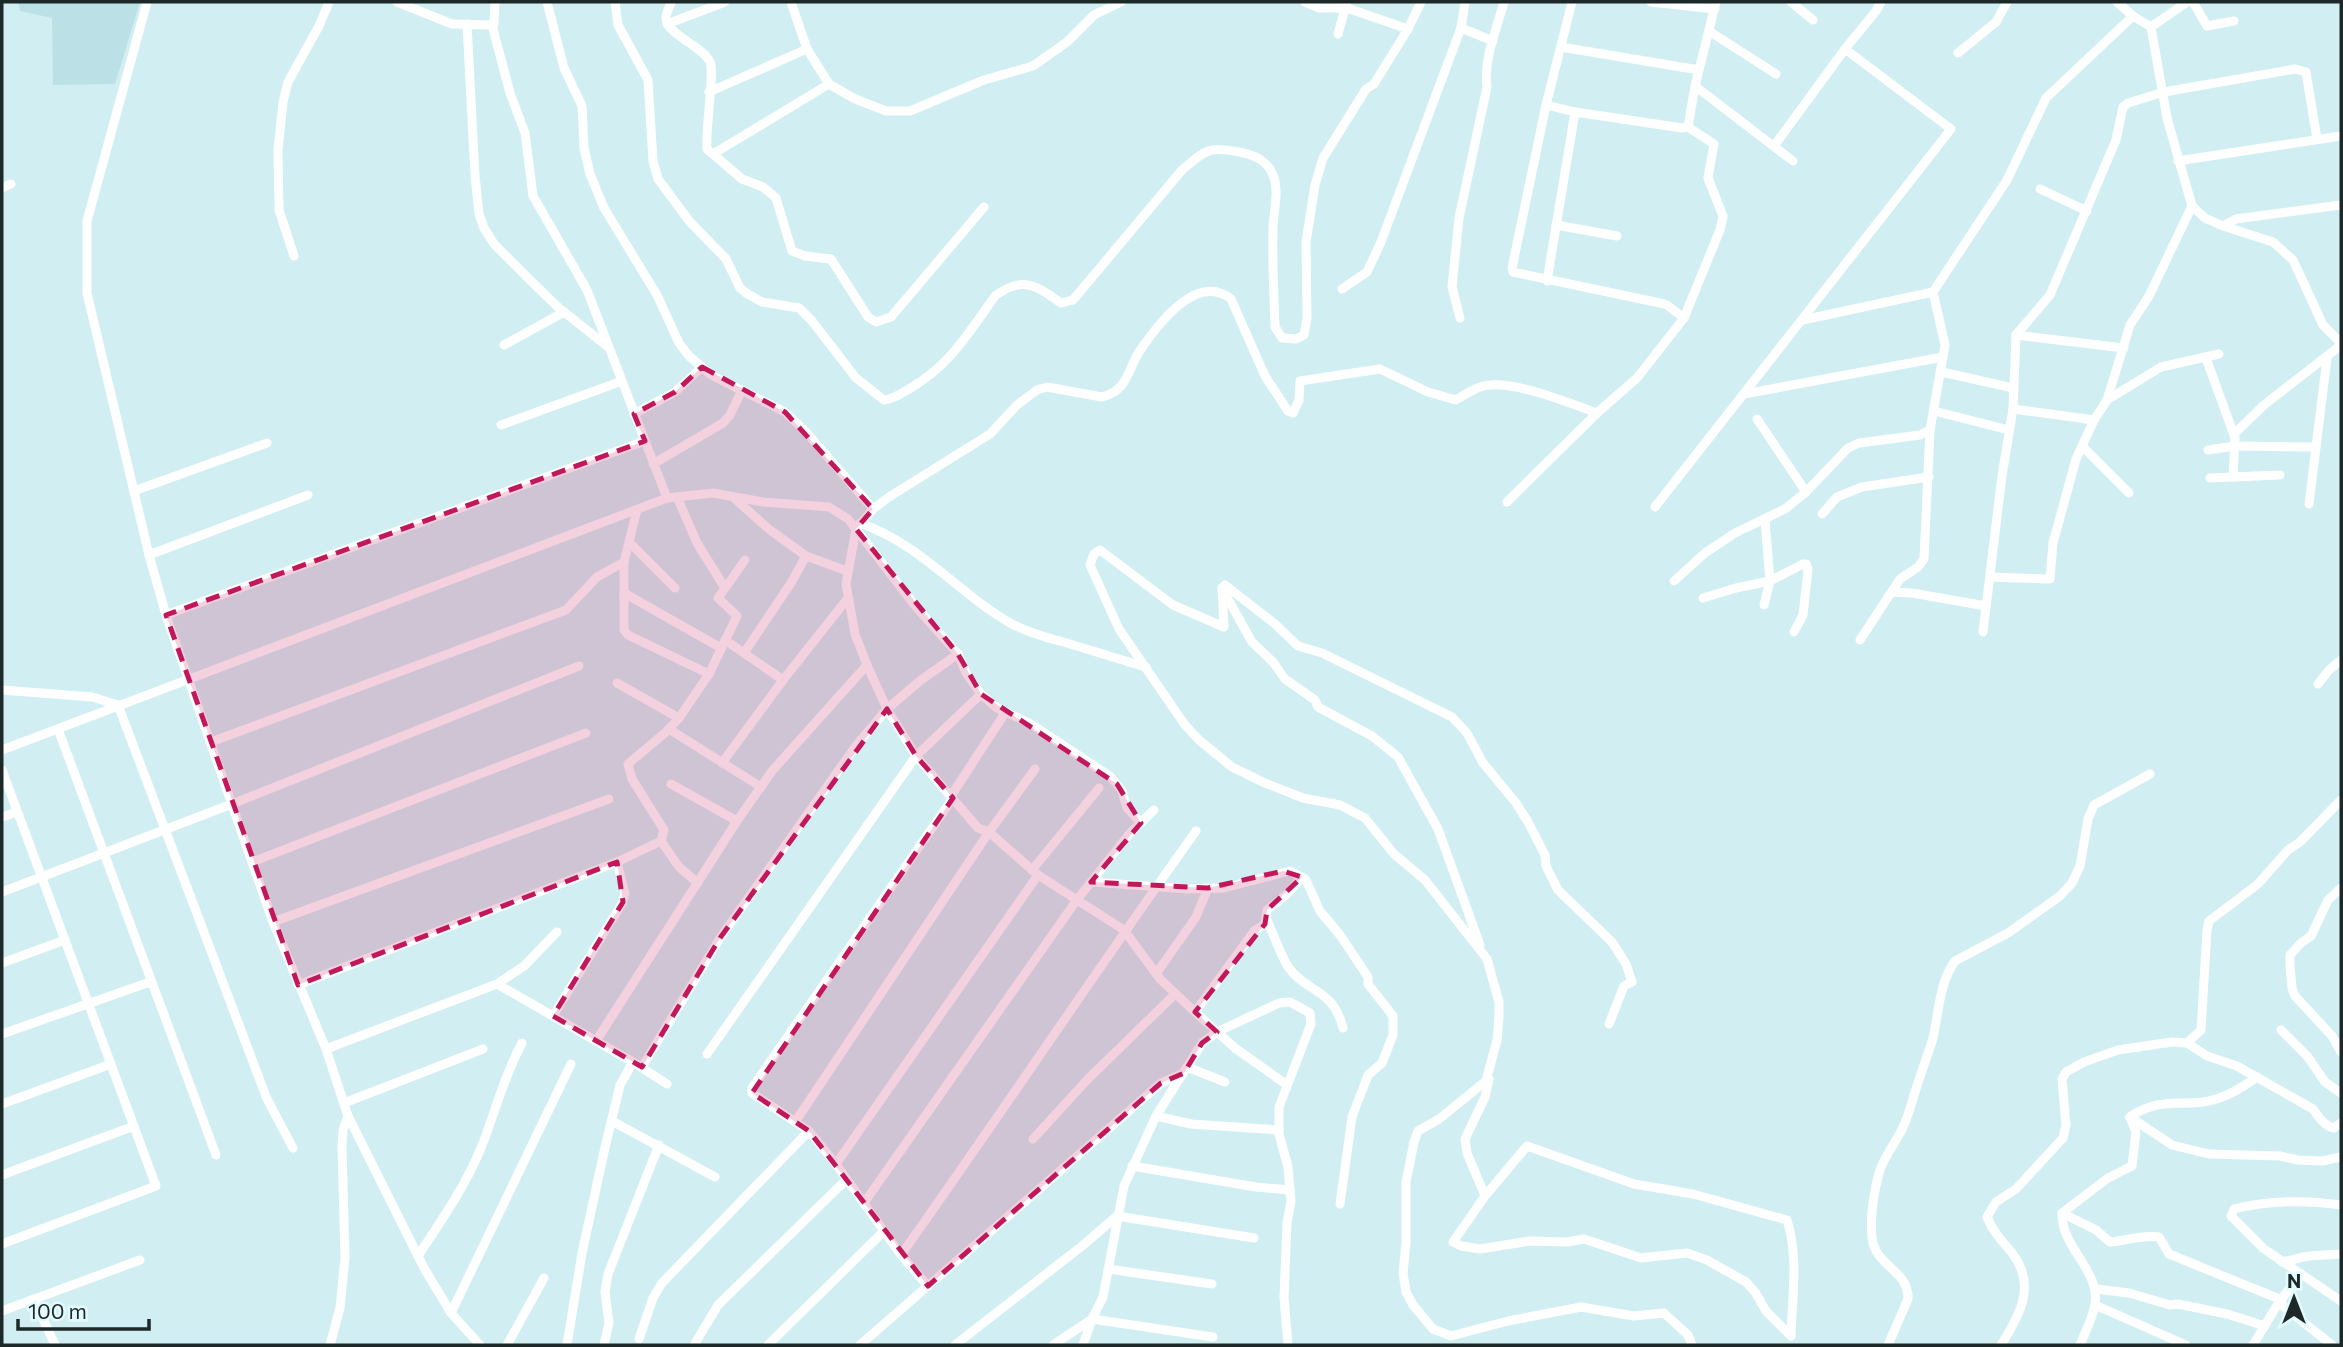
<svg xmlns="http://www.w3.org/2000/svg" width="2343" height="1347" font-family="Commissioner,sans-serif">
<rect width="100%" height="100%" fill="#d1eff2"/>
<path fill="#bbe1e6" d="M18,2H140L115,84L53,85L52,18L20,11Z"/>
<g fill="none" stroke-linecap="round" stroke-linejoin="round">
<g stroke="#fff" stroke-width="9">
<path d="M147,2L87,221V293L149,555L166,615L273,922L326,1049L348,1116L424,1268L451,1313L480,1345"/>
<path d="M397,2L452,24L489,25L494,24L495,2"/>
<path d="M547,2L564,68L582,106L584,148L590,174L604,208L657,295L679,343L689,356L711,375L785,412L806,432L873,509"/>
<path d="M615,2L618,25L648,80L653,161L658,179L690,222L726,259L740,288L746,293L762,302L799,308L812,321L856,378L884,400C893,399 901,394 909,389C950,365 968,334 995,296C1023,275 1037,286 1061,303L1073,300L1182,170C1206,150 1207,146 1239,152C1254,155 1267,160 1273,175C1280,192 1273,212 1273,229C1272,262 1274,294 1275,327L1282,338L1296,339L1304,335L1307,318L1306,242L1315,185L1323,158L1366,89L1374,84L1408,29L1421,2"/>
<path d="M671,2C670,6 666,13 666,17C665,34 703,46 710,62C715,73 705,130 707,149L742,179L763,187L776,198L792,251L805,256L831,259L868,317L876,322L891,317L984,207"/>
<path d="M791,2L807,49L829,84L853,98L886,111H910L984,80L1033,66L1067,42L1094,15L1121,2"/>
<path d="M1305,2L1319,8H1347L1408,29"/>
<path d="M1572,2L1546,105L1512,268L1513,272L1660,303L1667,305L1684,318"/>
<path d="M1651,2L1715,9"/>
<path d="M1791,2L1813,20"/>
<path d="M2117,2L2133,16L2151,27L2167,118L2192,206L2205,218L2223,226L2273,242L2293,260L2323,325L2341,343"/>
<path d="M2193,2L2207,26L2234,21"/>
<path d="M467,24L475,176L479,214L484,228L494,244L535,285L559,308L607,346"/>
<path d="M667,24L725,2"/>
<path d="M492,25L510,93L525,133L533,196L587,290L667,498"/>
<path d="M2151,27L2187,2"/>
<path d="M1461,28L1493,41"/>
<path d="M1709,31L1776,74"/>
<path d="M1338,34L1347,2"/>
<path d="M1561,47L1699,70"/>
<path d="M1958,53L1996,22L2007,2"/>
<path d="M1695,86L1793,161"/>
<path d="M709,92L807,49"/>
<path d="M1546,105L1575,112L1682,128L1688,127"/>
<path d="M1774,146L1845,49L1876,11L1881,2"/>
<path d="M713,154L829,84"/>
<path d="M2178,161L2341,136"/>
<path d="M2,188L11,184"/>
<path d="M2040,189L2087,211"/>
<path d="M1556,225L1617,236"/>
<path d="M2223,226L2236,219L2341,205"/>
<path d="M294,256L279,210L278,150L283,102L288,82L319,26L329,2"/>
<path d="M1547,281L1575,112"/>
<path d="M1342,289L1367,272L1381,242L1461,28L1465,2"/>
<path d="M1460,318L1452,287L1459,218L1487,87C1483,60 1497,28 1504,2"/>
<path d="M1803,320L1933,292"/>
<path d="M2016,335L2124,348"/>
<path d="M504,345L564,312"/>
<path d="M2206,358L2235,438L2233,477"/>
<path d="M1942,372L2013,388"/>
<path d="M1744,394L1943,357"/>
<path d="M2107,400L2161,367L2219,354"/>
<path d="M2013,409L2094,420"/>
<path d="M1934,411L2009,430"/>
<path d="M634,414L675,392L702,367"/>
<path d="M1757,419L1806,492"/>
<path d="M501,425L622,381"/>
<path d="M2234,434L2264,405L2341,345"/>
<path d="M2082,446L2129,493"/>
<path d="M2208,450L2235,446L2316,447"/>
<path d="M653,464L723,423L730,415L742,390"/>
<path d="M2210,478L2280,475"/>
<path d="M134,491L267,443"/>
<path d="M677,497L697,543L725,588"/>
<path d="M735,499L770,530L806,556L847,571"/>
<path d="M1507,502L1597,413L1637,378L1684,318L1720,230L1723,216L1708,178L1714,144L1688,127L1695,86L1716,2"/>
<path d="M2309,504L2327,358"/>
<path d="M1655,507L1951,129L1845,49"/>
<path d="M1822,514L1837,497L1862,487L1929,477"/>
<path d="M860,523C924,546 957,593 1012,624C1029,633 1045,637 1063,642C1091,650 1118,659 1146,667"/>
<path d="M630,543L675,588"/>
<path d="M149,555L308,495"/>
<path d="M624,562V630L628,635L709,674"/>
<path d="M1990,577L2050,579L2053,543L2076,459L2094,420L2107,400L2130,325L2149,296L2192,206"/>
<path d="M1674,581L1705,553L1735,533L1785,509L1806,492L1848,448L1859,443L1920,435L1930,430L1945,345L1933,292L2007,180L2046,98L2133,16"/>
<path d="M1222,588L1224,627L1173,605L1100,550L1094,554L1090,565L1119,629L1185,725L1199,740L1232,767L1265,783L1303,798L1340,805L1365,818L1394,854L1425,880L1487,959L1499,1002V1017L1497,1040L1486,1081L1439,1119L1418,1131L1414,1142L1406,1182V1243L1403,1273L1406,1292L1413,1305L1433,1329L1451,1336L1508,1321L1581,1307L1634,1316L1664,1313L1688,1335L1692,1345"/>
<path d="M1222,588L1225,585L1275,624L1298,646L1322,653L1452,717L1467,733L1483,763L1516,803L1528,822L1545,855L1546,866L1558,890L1612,942L1626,964L1632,982L1624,986L1609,1024"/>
<path d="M1224,592L1252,642L1273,662L1285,679L1315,700L1318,707L1372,736L1398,757L1438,829L1480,945"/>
<path d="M1892,592L1912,593L1986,606"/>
<path d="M624,593L721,648"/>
<path d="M1703,598L1736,588L1770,581L1803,564H1806L1808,569L1803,615L1794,632"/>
<path d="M1764,605L1770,581L1765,520"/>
<path d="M166,615L645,441"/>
<path d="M1983,632L2002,476L2013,409L2016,335L2050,295L2116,140L2123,107L2128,103L2164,92L2295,69L2306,72L2317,139"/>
<path d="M725,640L783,680"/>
<path d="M1860,640L1900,579L1918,567L1924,559L1930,430"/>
<path d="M744,653L791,583L806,556"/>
<path d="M617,683L679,718"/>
<path d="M2318,684L2329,670L2341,660"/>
<path d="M2,690L92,697L118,705"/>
<path d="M118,705L267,1099L293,1148"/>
<path d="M58,729L216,1155"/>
<path d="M669,729L761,787"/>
<path d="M211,742L566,610L597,577L624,562L637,510"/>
<path d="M2,750L667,498L713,493L763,502L829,507L848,519L856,529L846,584L855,634L867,665L887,709L916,756L978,828L989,832L1038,875L1124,930L1160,979L1195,1012L1235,1048L1287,1085"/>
<path d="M722,763L783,680L848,598"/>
<path d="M2,770L156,1186L2,1244"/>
<path d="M671,784L737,821"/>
<path d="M951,796L1005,713"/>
<path d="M2,817L17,812"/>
<path d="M1141,823L1127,808L1122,791L1111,777L1031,724L997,708L981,694L966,673L958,654L916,607L856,529L873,509L889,497L990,434L1017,405L1037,390L1047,387L1102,397C1109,395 1116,392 1121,386C1129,377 1132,363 1139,352C1156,327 1196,271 1231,299L1265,376L1288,411L1293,413L1299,400L1300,381L1380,369L1428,392L1456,400C1466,394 1479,385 1491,385C1521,383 1569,403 1597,413"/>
<path d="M661,841L679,867L698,883"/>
<path d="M252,862L586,733"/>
<path d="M1032,870L1099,788"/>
<path d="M1091,882L1188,889L1224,888L1290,871L1306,880L1320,911L1340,935L1368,977V984L1393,1016V1035L1382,1063L1368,1075L1352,1117L1340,1204"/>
<path d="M2341,888L2328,900L2311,936L2301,943L2290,955V966L2292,988L2295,996L2332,1036L2341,1052"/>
<path d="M2,892L232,804L579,666"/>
<path d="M1266,918C1272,930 1282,959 1289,968C1307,993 1333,988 1343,1028"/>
<path d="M273,922L609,799"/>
<path d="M2,963L65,940"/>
<path d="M1156,974L1196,917L1208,888"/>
<path d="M497,984L633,1062L667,1084"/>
<path d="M298,985L617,862L661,841L664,830L632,779L628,764L666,732L679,718L709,674L737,616L718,598L745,560"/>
<path d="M1195,1012L1255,930L1265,924L1267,910L1286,895L1302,877"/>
<path d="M553,1016L623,902L625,893L617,862"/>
<path d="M2281,1030L2308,1057L2325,1082L2341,1093"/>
<path d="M2,1034L150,982"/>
<path d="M596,1041L737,821L772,771L867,665"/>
<path d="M2187,1043L2201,1030L2207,930L2209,921L2258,884L2288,850L2300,842L2341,800"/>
<path d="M326,1049L497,984L524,966L557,932"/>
<path d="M707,1054L916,756L981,694"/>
<path d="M642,1067L720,938L855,747L887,709L921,680L958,654"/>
<path d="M1187,1067L1225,1082"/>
<path d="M1489,1079L1485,1097L1465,1139L1467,1153L1485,1196L1453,1242L1461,1246L1480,1249L1530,1241L1567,1242L1584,1239L1641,1258L1687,1253L1707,1260L1746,1282L1755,1292L1766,1311L1791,1336"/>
<path d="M344,1103L483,1049"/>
<path d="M2,1104L111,1064"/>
<path d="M1156,1116L1191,1124L1279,1130"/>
<path d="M2130,1117L2172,1145L2209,1154L2280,1156L2298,1160L2322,1161L2341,1157"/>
<path d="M612,1121L715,1177"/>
<path d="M795,1122L989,832L1035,769"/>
<path d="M1033,1139L1087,1080L1175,994"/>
<path d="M836,1164L1038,875"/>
<path d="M1132,1166L1256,1187L1290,1190"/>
<path d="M2,1175L134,1126"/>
<path d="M1485,1196L1527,1146L1634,1184L1693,1194L1787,1220C1799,1258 1792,1298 1791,1336"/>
<path d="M864,1203L1076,901L1130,833L1154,810"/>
<path d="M2341,1205C2305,1200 2269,1200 2234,1209L2231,1216L2264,1249L2341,1301"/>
<path d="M2062,1213L2096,1230L2110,1242C2126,1241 2143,1234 2159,1237L2169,1254L2282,1300"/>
<path d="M901,1255C1001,1114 1096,971 1196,831"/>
<path d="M418,1256C441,1221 465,1187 481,1148C495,1113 504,1076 522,1043"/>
<path d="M2282,1262L2308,1256L2341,1254"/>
<path d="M1108,1269L1212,1284"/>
<path d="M928,1286L901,1255L836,1164L809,1131L752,1093V1088L953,798"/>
<path d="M2096,1289L2129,1293L2170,1305L2178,1304L2227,1314L2265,1326"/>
<path d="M34,1299L55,1345"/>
<path d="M2279,1303L2332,1345"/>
<path d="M2095,1305L2186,1345"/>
<path d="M2,1311L140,1260"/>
<path d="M451,1313L571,1064"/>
<path d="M639,1339L653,1298L662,1283L809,1131"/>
<path d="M330,1345L340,1308L345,1258L342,1148L343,1130L348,1116"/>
<path d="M507,1345L544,1278"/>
<path d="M567,1345L582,1253L604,1152L620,1085L633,1062"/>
<path d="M604,1345L609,1323L605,1292L608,1274L659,1145"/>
<path d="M694,1345L718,1305L846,1180"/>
<path d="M768,1345L883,1232"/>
<path d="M860,1345L1161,1083L1182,1074"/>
<path d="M955,1345L1082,1246L1117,1216L1254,1238"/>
<path d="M1053,1345L1092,1319L1213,1337"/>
<path d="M1083,1345L1092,1319L1103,1297L1124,1186L1156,1116L1202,1043L1217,1032L1279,1003L1290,1002L1310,1013L1311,1024L1279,1107V1134L1288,1167L1291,1201L1287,1223L1284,1298L1288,1345"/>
<path d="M1888,1345L1908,1299C1909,1269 1875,1268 1872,1237C1870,1217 1874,1192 1879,1173C1884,1155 1897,1142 1904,1125C1909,1114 1912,1101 1916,1089C1921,1072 1928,1055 1933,1038C1939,1012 1939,983 1955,961L2008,933L2060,896L2072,883L2080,866L2088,819L2094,805L2150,774"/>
<path d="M2001,1345C2020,1315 2037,1285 2012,1253C2002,1241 1993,1232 1987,1217L1996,1202L2016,1189L2063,1138L2066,1125L2062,1079L2066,1072L2084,1062L2118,1050L2172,1042L2187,1043L2207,1056L2237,1066L2313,1109C2319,1117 2324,1126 2334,1128L2341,1123"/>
<path d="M2080,1345C2085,1332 2093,1318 2095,1304C2100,1269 2061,1248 2062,1213L2108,1178L2132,1166L2136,1132L2130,1117C2156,1099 2174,1105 2203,1102C2224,1099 2240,1089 2257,1077"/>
<path d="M2253,1345L2276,1307L2300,1274"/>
</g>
</g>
<path fill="#c2185b" fill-opacity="0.2" stroke="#c2185b" stroke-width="5" stroke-dasharray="14 9" stroke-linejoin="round" d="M702,367L785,412L873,509L856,529L958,654L981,694L1117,784L1141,823L1091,882L1208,888L1283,871L1302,877L1267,910L1265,924L1195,1012L1217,1032L1202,1043L1184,1073L1161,1083L928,1286L809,1131L752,1093L953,798L916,756L887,709L720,938L642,1067L553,1016L623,902L617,862L298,985L166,615L645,441L634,414L675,392Z"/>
<rect width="2343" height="1347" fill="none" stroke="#1d2829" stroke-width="7"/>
<g transform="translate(2294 1298)" stroke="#e3fbfe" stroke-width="5" paint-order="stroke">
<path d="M0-5L12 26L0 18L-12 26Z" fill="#1d2829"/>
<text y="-10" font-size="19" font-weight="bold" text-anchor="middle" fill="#1d2829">N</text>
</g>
<path d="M18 1319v10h131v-10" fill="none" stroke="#1d2829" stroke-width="3.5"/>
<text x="28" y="1319" font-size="21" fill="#1d2829" stroke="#e3fbfe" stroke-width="5" paint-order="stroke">100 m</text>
</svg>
